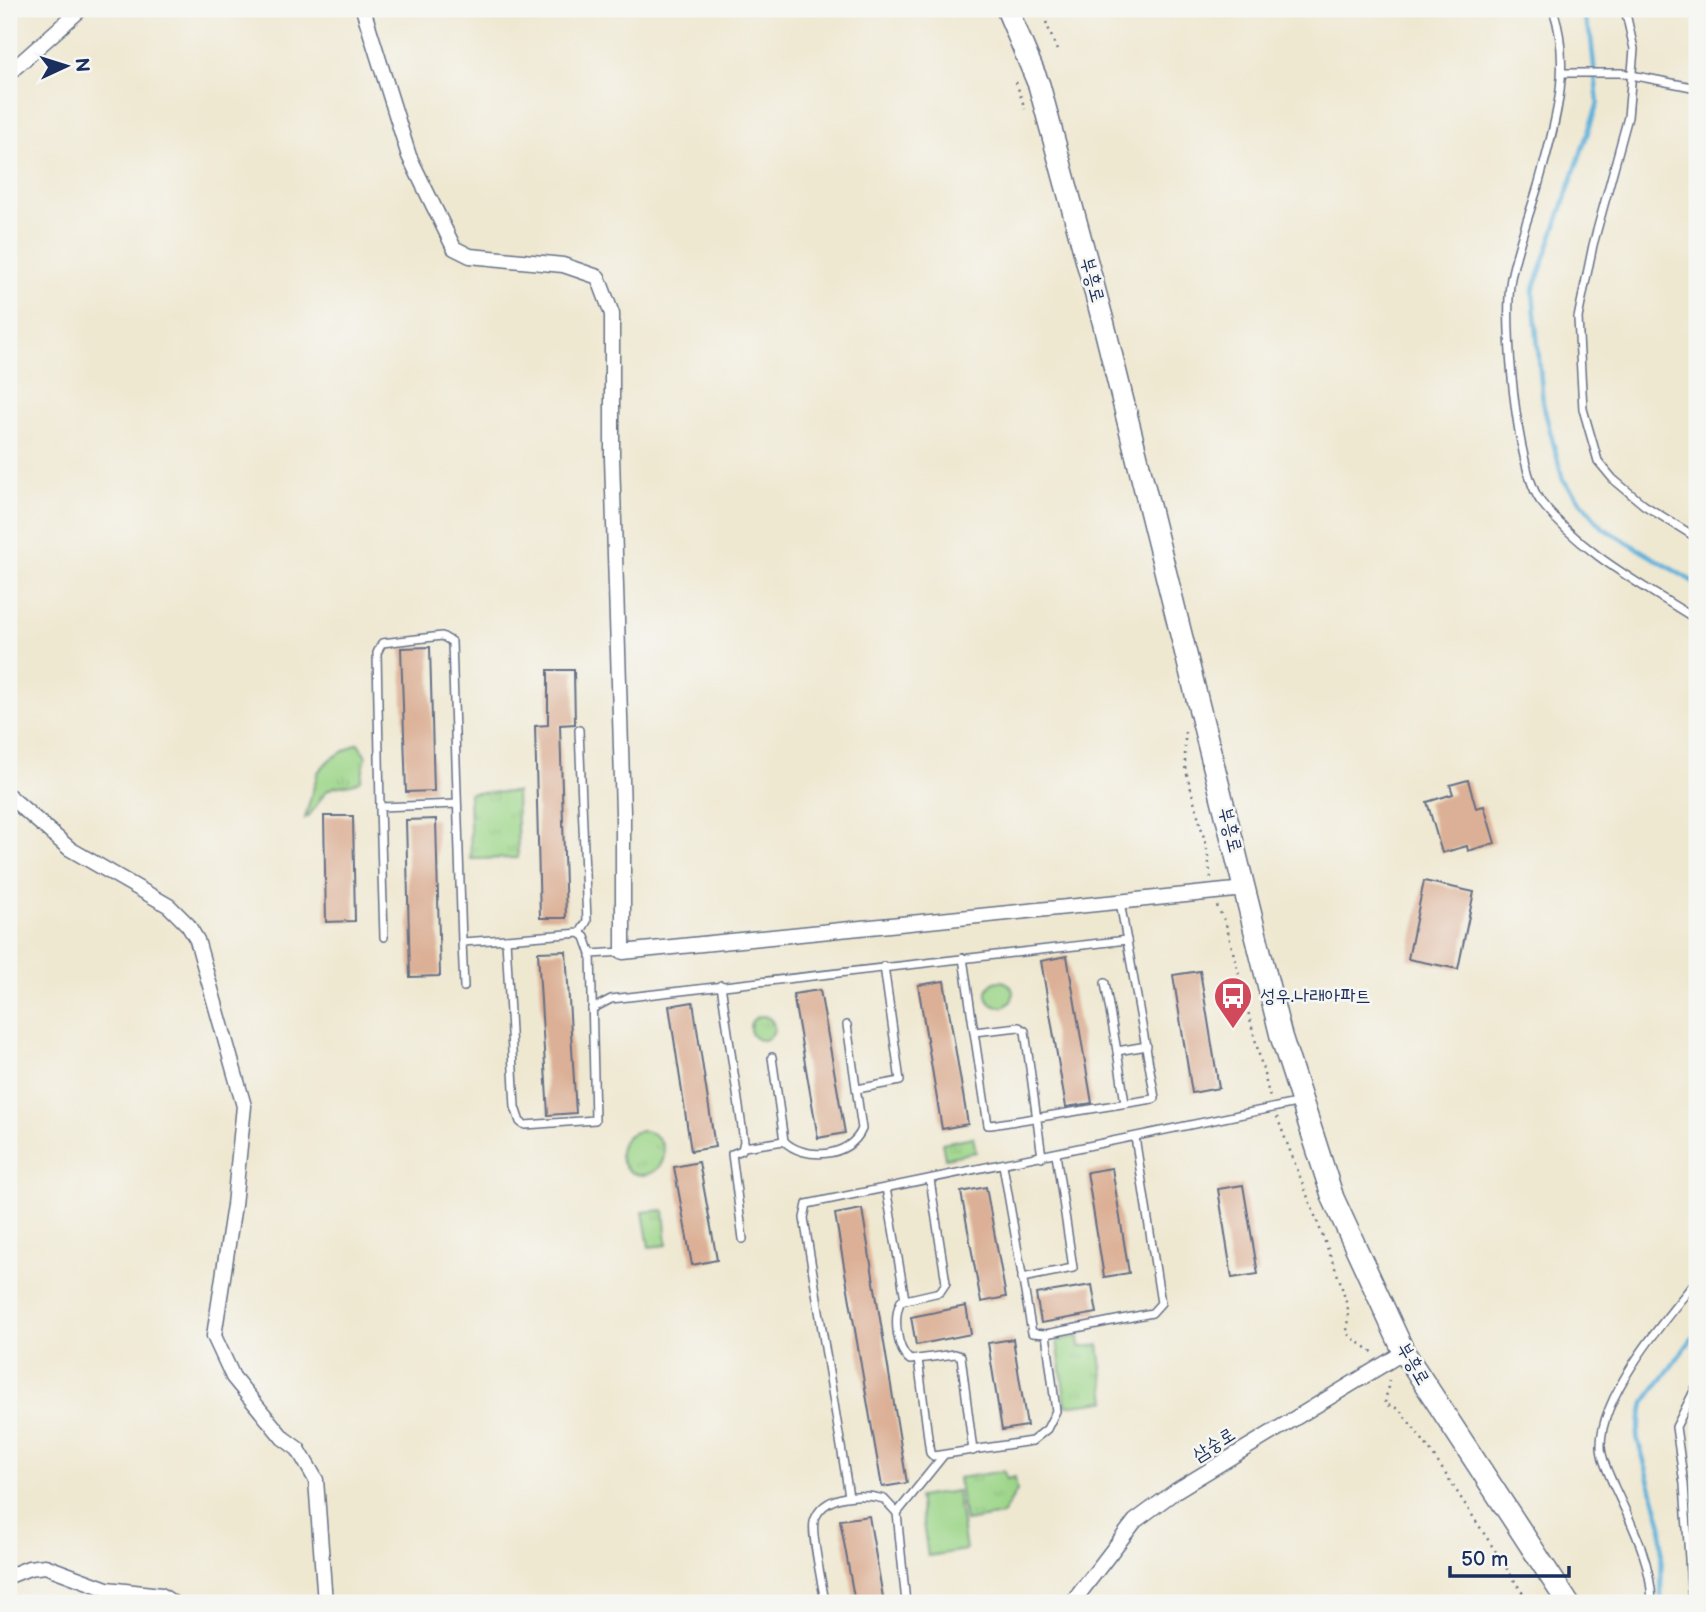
<svg xmlns="http://www.w3.org/2000/svg" width="1706" height="1612" font-family="'Balsamiq Sans','Poor Story',sans-serif">
<defs>
<pattern id="grass-tufts" width="24" height="20" patternUnits="userSpaceOnUse" patternTransform="scale(1.75)"><rect width="24" height="20" fill="#9dd689"/><path d="M3 7l-1-3M5 7V3M7 7l1-3M15 17l-1-3M17 17v-4M19 17l1-3" fill="none" stroke="#87b879"/></pattern>
</defs>
<rect width="100%" height="100%" fill="#f6f6f2"/>
<filter id="ink" filterUnits="userSpaceOnUse"><feTurbulence type="fractalNoise" baseFrequency=".0143" numOctaves="2"/><feDisplacementMap in="SourceGraphic" scale="14" xChannelSelector="R" yChannelSelector="G"/><feConvolveMatrix kernelMatrix="1 2 1 2 8 2 1 2 1" color-interpolation-filters="sRGB"/></filter>
<filter id="wash" filterUnits="userSpaceOnUse"><feTurbulence type="fractalNoise" baseFrequency=".00686" numOctaves="4" result="noise"/><feDisplacementMap in="SourceGraphic" scale="28" xChannelSelector="R" yChannelSelector="G"/><feGaussianBlur stdDeviation="1.57" result="paint"/><feColorMatrix in="noise" values="0 0 0 0 0 0 0 0 0 0 0 0 0 0 0 0 0 1.4 0 .05"/><feComposite in="paint" operator="in"/></filter>
<g filter="url(#wash)">
<rect width="100%" height="100%" fill="#efe8d1"/>
<g fill="url(#grass-tufts)" stroke="#5c8274" stroke-width="2">
<path d="M358,743L366,756L361,780C350,788 337,783 328,790C318,798 316,812 305,818L318,772L329,760Z"/>
<path d="M516,792L518,858L471,859L469,793Z"/>
<circle cx="1000" cy="994" r="13"/>
<circle cx="762" cy="1028" r="12"/>
<circle cx="642" cy="1153" r="22"/>
<path d="M973,1137L976,1152L945,1158L942,1143Z"/>
<path d="M664,1210L667,1245L649,1247L643,1212Z"/>
<path d="M1079,1337L1080,1347L1099,1345L1106,1401L1066,1406L1057,1340Z"/>
<path d="M1004,1471L1006,1479L1015,1477L1017,1491L1002,1515L965,1521L958,1478Z"/>
</g>
<path fill="#9dd689" stroke="#5c8274" stroke-width="2" d="M957,1491L966,1550L928,1556L919,1497Z"/>
<g fill="none" stroke-linecap="round" stroke-linejoin="round">
<g stroke="#5eb1da" stroke-width="4.5">
<path d="M1581,9L1591,38L1598,103L1533,292L1543,404L1563,480L1603,528L1697,584"/>
<path d="M1661,1603L1662,1525L1637,1437L1644,1403L1697,1332"/>
</g>
</g>
<g id="blocks">
<g fill="#dcb096">
<path d="M430,647L434,791L406,792L401,648Z"/>
<path d="M548,670H574L575,724L560,725L566,918H540L535,726L548,725Z"/>
<path d="M1468,780L1476,808L1484,806L1495,843L1468,851L1467,846L1442,853L1427,802L1453,794L1450,785Z"/>
<path d="M324,816H353L355,921L326,922Z"/>
<path d="M436,819L440,976L410,977L406,820Z"/>
<path d="M1424,881L1474,892L1458,969L1408,959Z"/>
<path d="M566,951L576,1113L548,1115L538,952Z"/>
<path d="M1067,956L1092,1103L1066,1107L1041,961Z"/>
<path d="M1200,971L1219,1088L1192,1093L1173,975Z"/>
<path d="M944,981L968,1124L942,1129L918,985Z"/>
<path d="M820,990L845,1133L818,1138L793,994Z"/>
<path d="M693,1002L715,1147L691,1151L669,1006Z"/>
<path d="M699,1162L717,1260L692,1265L674,1167Z"/>
<path d="M1112,1168L1129,1273L1104,1277L1087,1172Z"/>
<path d="M1243,1185L1258,1274L1232,1278L1218,1189Z"/>
<path d="M986,1187L1006,1297L981,1302L961,1192Z"/>
<path d="M862,1209L907,1483L882,1487L835,1214Z"/>
<path d="M1092,1285L1097,1313L1041,1323L1036,1294Z"/>
<path d="M966,1306L971,1334L916,1345L911,1317Z"/>
<path d="M1013,1339L1027,1426L1002,1430L988,1343Z"/>
<path d="M869,1516L884,1603H855L840,1520Z"/>
</g>
</g>
</g>
<g filter="url(#ink)">
<use href="#blocks" fill-opacity="0" stroke="#657086" stroke-width="2"/>
<g fill="none" stroke-linecap="round" stroke-linejoin="round">
<defs>
<g id="lane">
<path d="M1553,9C1573,69 1554,127 1538,186C1529,216 1517,247 1511,278C1503,319 1516,470 1541,502C1582,554 1643,585 1697,620"/>
<path d="M1625,9L1634,49L1628,117L1593,245L1578,318L1583,409L1598,461L1613,479L1644,505L1697,538"/>
<path d="M1562,73H1621L1697,88"/>
<path d="M579,730L587,921L580,933"/>
<path d="M457,804L380,807L377,653L382,643L442,636L452,642L462,942"/>
<path d="M380,807L384,937"/>
<path d="M591,954L585,937L580,933L506,939L515,1107L520,1122L525,1125L595,1120L591,954L623,952"/>
<path d="M963,958L974,1032"/>
<path d="M1105,983L1117,1051"/>
<path d="M721,985L744,1141L742,1150L732,1154L743,1239"/>
<path d="M464,987L462,942L506,939"/>
<path d="M592,1009L611,999L1127,940"/>
<path d="M772,1057L784,1141C804,1161 850,1158 862,1129L847,1025"/>
<path d="M857,1089L900,1081L884,966"/>
<path d="M1125,1103L1117,1051L1147,1046"/>
<path d="M744,1147L784,1141"/>
<path d="M1042,1157L1025,1031L1019,1027L974,1032L988,1125H991L1153,1099L1155,1098L1120,902"/>
<path d="M1003,1165L1032,1333L1046,1334L1152,1313L1161,1303L1135,1137"/>
<path d="M930,1180L946,1283L940,1292L901,1301C893,1316 896,1349 910,1360L955,1354L961,1356L973,1451"/>
<path d="M886,1188L905,1299"/>
<path d="M1022,1278L1073,1268L1056,1154"/>
<path d="M918,1359L930,1453L933,1456L1032,1441L1047,1429L1056,1411L1046,1334"/>
<path d="M849,1496L804,1218L807,1204L1301,1102"/>
<path d="M897,1513L943,1456"/>
<path d="M825,1603C823,1586 811,1536 814,1522C822,1493 862,1493 884,1499L897,1513L906,1603"/>
<path d="M1652,1603C1651,1560 1632,1525 1614,1486C1609,1474 1601,1459 1601,1446C1600,1395 1666,1318 1697,1280"/>
<path d="M1692,1603L1684,1484L1676,1427L1697,1385"/>
</g>
<g id="street">
<path d="M363,9L409,156L454,248L470,256L563,265L598,277L612,314V458L623,812V952L1245,889"/>
<path d="M9,73L81,9"/>
<path d="M9,796L70,849L169,906L188,925L197,940L244,1106L234,1205L214,1336L233,1377L283,1438L298,1449L316,1480L325,1603"/>
<path d="M9,1576L29,1568L45,1566L107,1589L161,1595L173,1603"/>
<path d="M1072,1603L1135,1521L1177,1490L1404,1352"/>
</g>
<path id="secondary" d="M1007,9L1039,85L1103,321L1281,1036L1333,1198L1404,1352L1568,1603"/>
</defs>
<use href="#lane" stroke="#657086" stroke-width="10"/>
<use href="#street" stroke="#657086" stroke-width="17"/>
<use href="#secondary" stroke="#657086" stroke-width="24"/>
<g stroke="#657086" stroke-width="2.5" stroke-dasharray="2 5" stroke-linecap="butt">
<path d="M1041,9L1058,53"/>
<path d="M1016,82L1025,109"/>
<path d="M1185,732V767L1207,849L1211,879"/>
<path d="M1217,906L1226,924L1270,1098"/>
<path d="M1277,1117L1340,1281L1348,1309L1347,1334L1374,1353"/>
<path d="M1389,1380L1385,1404L1399,1409L1428,1447L1529,1603"/>
</g>
<use href="#lane" stroke="#fff" stroke-width="7"/>
<use href="#street" stroke="#fff" stroke-width="14"/>
<use href="#secondary" stroke="#fff" stroke-width="21"/>
</g>
</g>
<defs>
<symbol id="bus-pin" viewBox="-11 -11 22 30"><path d="M0 17L-7.5 6A9.5 9.5 0 1 1 7.5 6Z" fill="#d1495b" stroke="#f6f6f2"/><path d="M-5-6H5V4H4V6H2V4H-2V6H-4V4H-5ZM-3.5-4V0h7V-4ZM-3.5 1.2v1.5H-2V1.2ZM2 1.2v1.5H3.5V1.2Z" fill="#fff"/></symbol>
</defs>
<g fill-rule="evenodd">
<use href="#bus-pin" x="1211" y="974" width="44" height="60"/>
</g>
<g text-anchor="middle" dominant-baseline="central" stroke-width="5" stroke-linejoin="round" paint-order="stroke">
<g font-size="19" fill="#1b2f5e" stroke="#f6f6f2">
<text transform="translate(1092 280) rotate(75)">부흥로</text>
<text transform="translate(1230 830) rotate(76)">부흥로</text>
<text transform="translate(1413 1364) rotate(60)">부흥로</text>
<text transform="translate(1214 1445) rotate(-32)">삼숭로</text>
</g>
<g font-size="19" fill="#1b2f5e" stroke="#f6f6f2" text-anchor="start">
<text x="1260" y="996">성우.나래아파트</text>
</g>
</g>
<rect width="1706" height="1612" fill="none" stroke="#f6f6f2" stroke-width="35"/>
<g transform="translate(66 66) rotate(86)" stroke="#f6f6f2" stroke-width="5" paint-order="stroke">
<path d="M0-5L12 26L0 18L-12 26Z" fill="#1b2f5e"/>
<text y="-10" font-size="19" font-weight="bold" text-anchor="middle" fill="#1b2f5e">N</text>
</g>
<path d="M1450 1566v10h119v-10" fill="none" stroke="#1b2f5e" stroke-width="3.5"/>
<text x="1461" y="1566" font-size="21" fill="#1b2f5e" stroke="#f6f6f2" stroke-width="5" paint-order="stroke">50 m</text>
</svg>
